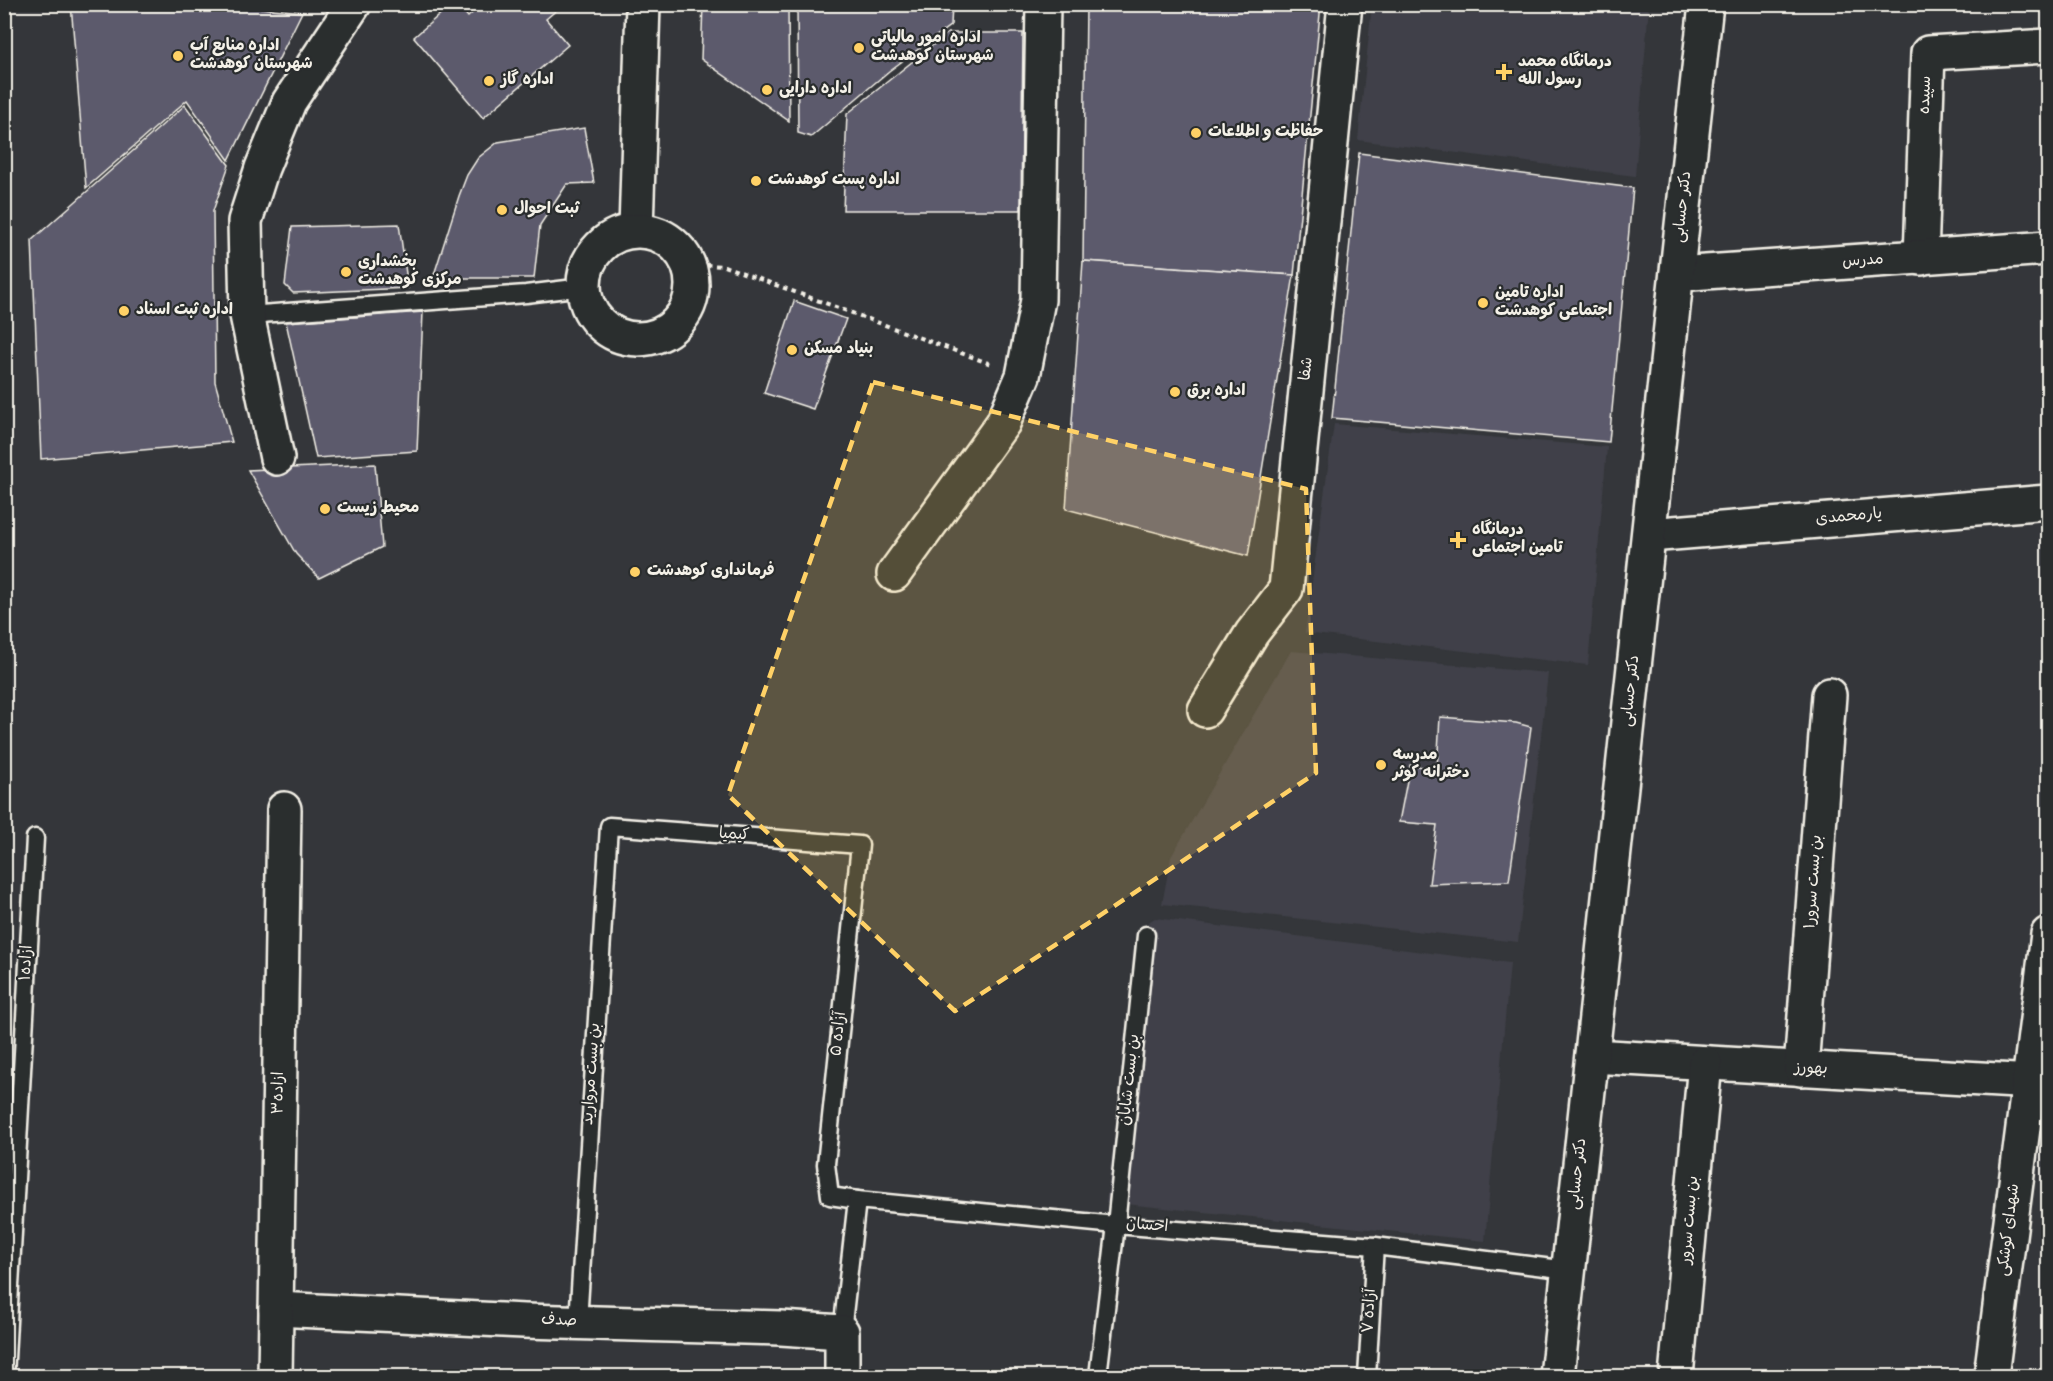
<svg xmlns="http://www.w3.org/2000/svg" width="2053" height="1381" font-family="'Gochi Hand','Playpen Sans Arabic',sans-serif">
<rect width="100%" height="100%" fill="#34363a"/>
<filter id="ink" filterUnits="userSpaceOnUse"><feTurbulence type="fractalNoise" baseFrequency=".0167" numOctaves="2"/><feDisplacementMap in="SourceGraphic" scale="12" xChannelSelector="R" yChannelSelector="G"/><feConvolveMatrix kernelMatrix="1 2 1 2 8 2 1 2 1" color-interpolation-filters="sRGB"/></filter>
<g filter="url(#ink)">
<g fill="#404149">
<path d="M1372,5H1649L1635,176L1358,140Z"/>
<path d="M1334,424L1607,447L1588,665L1305,633Z"/>
<path d="M1291,651L1548,673L1518,942L1162,904L1171,857Z"/>
<path d="M1155,918L1510,963L1485,1241L1106,1202L1141,927Z"/>
</g>
<g fill="#5c5a6c" stroke="#f4f1e8" stroke-width="1.5">
<path d="M71,4H217L302,12L229,160L187,100L86,188Z"/>
<path d="M452,4H457L468,17L482,4H556L559,8L546,19L568,45L483,118L414,37Z"/>
<path d="M703,4H788L789,121L701,59Z"/>
<path d="M797,4H952L951,25L889,71L811,137L798,133Z"/>
<path d="M1086,4H1321L1294,275L1083,261Z"/>
<path d="M948,33H1023L1021,210H843L847,114Z"/>
<path d="M185,105L229,165L213,211L215,382L232,442L41,459L32,240Z"/>
<path d="M584,128L594,183L567,184L540,225L534,278H433L459,196L467,175L478,158L498,142Z"/>
<path d="M1359,153L1633,188L1609,442L1332,418Z"/>
<path d="M399,224L408,288L293,293L285,285L292,227Z"/>
<path d="M1083,261L1294,275L1248,556L1066,509Z"/>
<path d="M794,301L846,319L813,409L764,393Z"/>
<path d="M423,312L417,451L316,458L286,322Z"/>
<path d="M375,464L382,547L319,578L296,554L248,470Z"/>
<path d="M1440,717L1516,723L1531,727L1509,881L1429,884L1437,825L1399,822L1410,765L1437,769Z"/>
</g>
<g fill="none" stroke-linecap="round" stroke-linejoin="round">
<defs>
<g id="lane">
<path d="M247,315L526,294L583,287"/>
<path d="M578,1322L609,826L860,845L826,1164L830,1196L857,1200"/>
<path d="M842,1332L857,1200L1116,1225L1375,1246L1569,1270"/>
<path d="M5,1376L35,838"/>
<path d="M1098,1376L1116,1225L1146,935"/>
<path d="M1367,1376L1375,1246"/>
</g>
<g id="street">
<path d="M636,230L643,4"/>
<path d="M1921,258L1928,53L2048,46"/>
<path d="M277,458L247,315L245,221L262,168L289,102L354,4"/>
<path d="M1649,535L2048,502"/>
<path d="M894,574L1003,423L1023,376L1038,300L1043,4"/>
<path d="M1592,1056L2048,1083"/>
<path d="M1801,1069L1829,695"/>
<path d="M276,1309L524,1321L781,1328L842,1332V1376"/>
<path d="M275,1376L284,809"/>
<path d="M1676,1376L1705,1063"/>
<path d="M1991,1376L2048,934"/>
</g>
<g id="secondary">
<circle cx="638" cy="285" r="54"/>
<path d="M1677,274L2048,248"/>
<path d="M1205,710L1252,633L1286,589L1345,4"/>
<path d="M1557,1376L1706,4"/>
</g>
</defs>
<use href="#lane" stroke="#f4f1e8" stroke-width="21"/>
<use href="#street" stroke="#f4f1e8" stroke-width="38"/>
<use href="#secondary" stroke="#f4f1e8" stroke-width="38"/>
<path stroke="#f4f1e8" stroke-width="4" stroke-dasharray="4.5 4.5" stroke-linecap="butt" d="M688,264L724,266L991,364"/>
<use href="#lane" stroke="#2a2d2e" stroke-width="16"/>
<use href="#street" stroke="#2a2d2e" stroke-width="33"/>
<use href="#secondary" stroke="#2a2d2e" stroke-width="33"/>
</g>
</g>
<path fill="#ffd166" fill-opacity="0.2" stroke="#ffd166" stroke-width="4.5" stroke-dasharray="12 8" stroke-linejoin="round" d="M873,382L1306,489L1316,773L955,1011L728,795Z"/>
<g fill="#ffd166" stroke="#2a2d2e" stroke-width="2">
<circle cx="859" cy="48" r="6"/>
<circle cx="178" cy="56" r="6"/>
<path d="M1501 63h6v6h6v6h-6v6h-6v-6h-6v-6h6z"/>
<circle cx="489" cy="81" r="6"/>
<circle cx="767" cy="90" r="6"/>
<circle cx="1196" cy="133" r="6"/>
<circle cx="756" cy="181" r="6"/>
<circle cx="502" cy="210" r="6"/>
<circle cx="346" cy="272" r="6"/>
<circle cx="1483" cy="303" r="6"/>
<circle cx="124" cy="311" r="6"/>
<circle cx="792" cy="350" r="6"/>
<circle cx="1175" cy="392" r="6"/>
<circle cx="325" cy="509" r="6"/>
<path d="M1455 531h6v6h6v6h-6v6h-6v-6h-6v-6h6z"/>
<circle cx="635" cy="572" r="6"/>
<circle cx="1381" cy="765" r="6"/>
</g>
<g text-anchor="middle" dominant-baseline="central" stroke-width="4.5" stroke-linejoin="round" paint-order="stroke">
<g font-size="16" font-weight="bold" fill="#f4f1e8" stroke="#2a2d2e" text-anchor="start">
<text x="871" y="39">اداره امور مالیاتی<tspan x="871" dy="18">شهرستان کوهدشت</tspan></text>
<text x="190" y="47">اداره منابع آب<tspan x="190" dy="18">شهرستان کوهدشت</tspan></text>
<text x="1518" y="63">درمانگاه محمد<tspan x="1518" dy="18">رسول الله</tspan></text>
<text x="501" y="81">اداره گاز</text>
<text x="779" y="90">اداره دارایی</text>
<text x="1208" y="133">حفاظت و اطلاعات</text>
<text x="768" y="181">اداره پست کوهدشت</text>
<text x="514" y="210">ثبت احوال</text>
<text x="358" y="263">بخشداری<tspan x="358" dy="18">مرکزی کوهدشت</tspan></text>
<text x="1495" y="294">اداره تامین<tspan x="1495" dy="18">اجتماعی کوهدشت</tspan></text>
<text x="136" y="311">اداره ثبت اسناد</text>
<text x="804" y="350">بنیاد مسکن</text>
<text x="1187" y="392">اداره برق</text>
<text x="337" y="509">محیط زیست</text>
<text x="1472" y="531">درمانگاه<tspan x="1472" dy="18">تامین اجتماعی</tspan></text>
<text x="647" y="572">فرمانداری کوهدشت</text>
<text x="1393" y="756">مدرسه<tspan x="1393" dy="18">دخترانه کوثر</tspan></text>
</g>
<g font-size="16" fill="#f4f1e8" stroke="#2a2d2e">
<text transform="translate(1927 95) rotate(-88)">سپیده</text>
<text transform="translate(1684 207) rotate(-84)">دکتر حسابی</text>
<text transform="translate(1863 262) rotate(-4)">مدرس</text>
<text transform="translate(1308 369) rotate(-84)">شفا</text>
<text transform="translate(1849 518) rotate(-5)">یارمحمدی</text>
<text transform="translate(1632 691) rotate(-84)">دکتر حسابی</text>
<text transform="translate(734 836) rotate(4)">کیمیا</text>
<text transform="translate(1815 882) rotate(-86)">بن بست سرور۱</text>
<text transform="translate(28 963) rotate(-87)">ازاده۱</text>
<text transform="translate(840 1034) rotate(-84)">آزاده ۵</text>
<text transform="translate(1811 1070) rotate(3)">بهورز</text>
<text transform="translate(593 1074) rotate(-86)">بن بست مروارید</text>
<text transform="translate(1131 1080) rotate(-84)">بن بست شایان</text>
<text transform="translate(280 1093) rotate(-89)">ازاده۳</text>
<text transform="translate(1579 1174) rotate(-84)">دکتر حسابی</text>
<text transform="translate(1691 1220) rotate(-85)">بن بست سرور</text>
<text transform="translate(1147 1227) rotate(4)">احسان</text>
<text transform="translate(2010 1230) rotate(-83)">شهدای کوشکی</text>
<text transform="translate(1371 1311) rotate(-87)">آزاده ۷</text>
<text transform="translate(559 1322) rotate(2)">صدف</text>
</g>
</g>
<rect width="2053" height="1381" fill="none" stroke="#2a2d2e" stroke-width="24"/>
<rect x="12" y="12" width="2029" height="1357" fill="none" stroke="#f4f1e8" stroke-width="2" filter="url(#ink)"/>
</svg>
